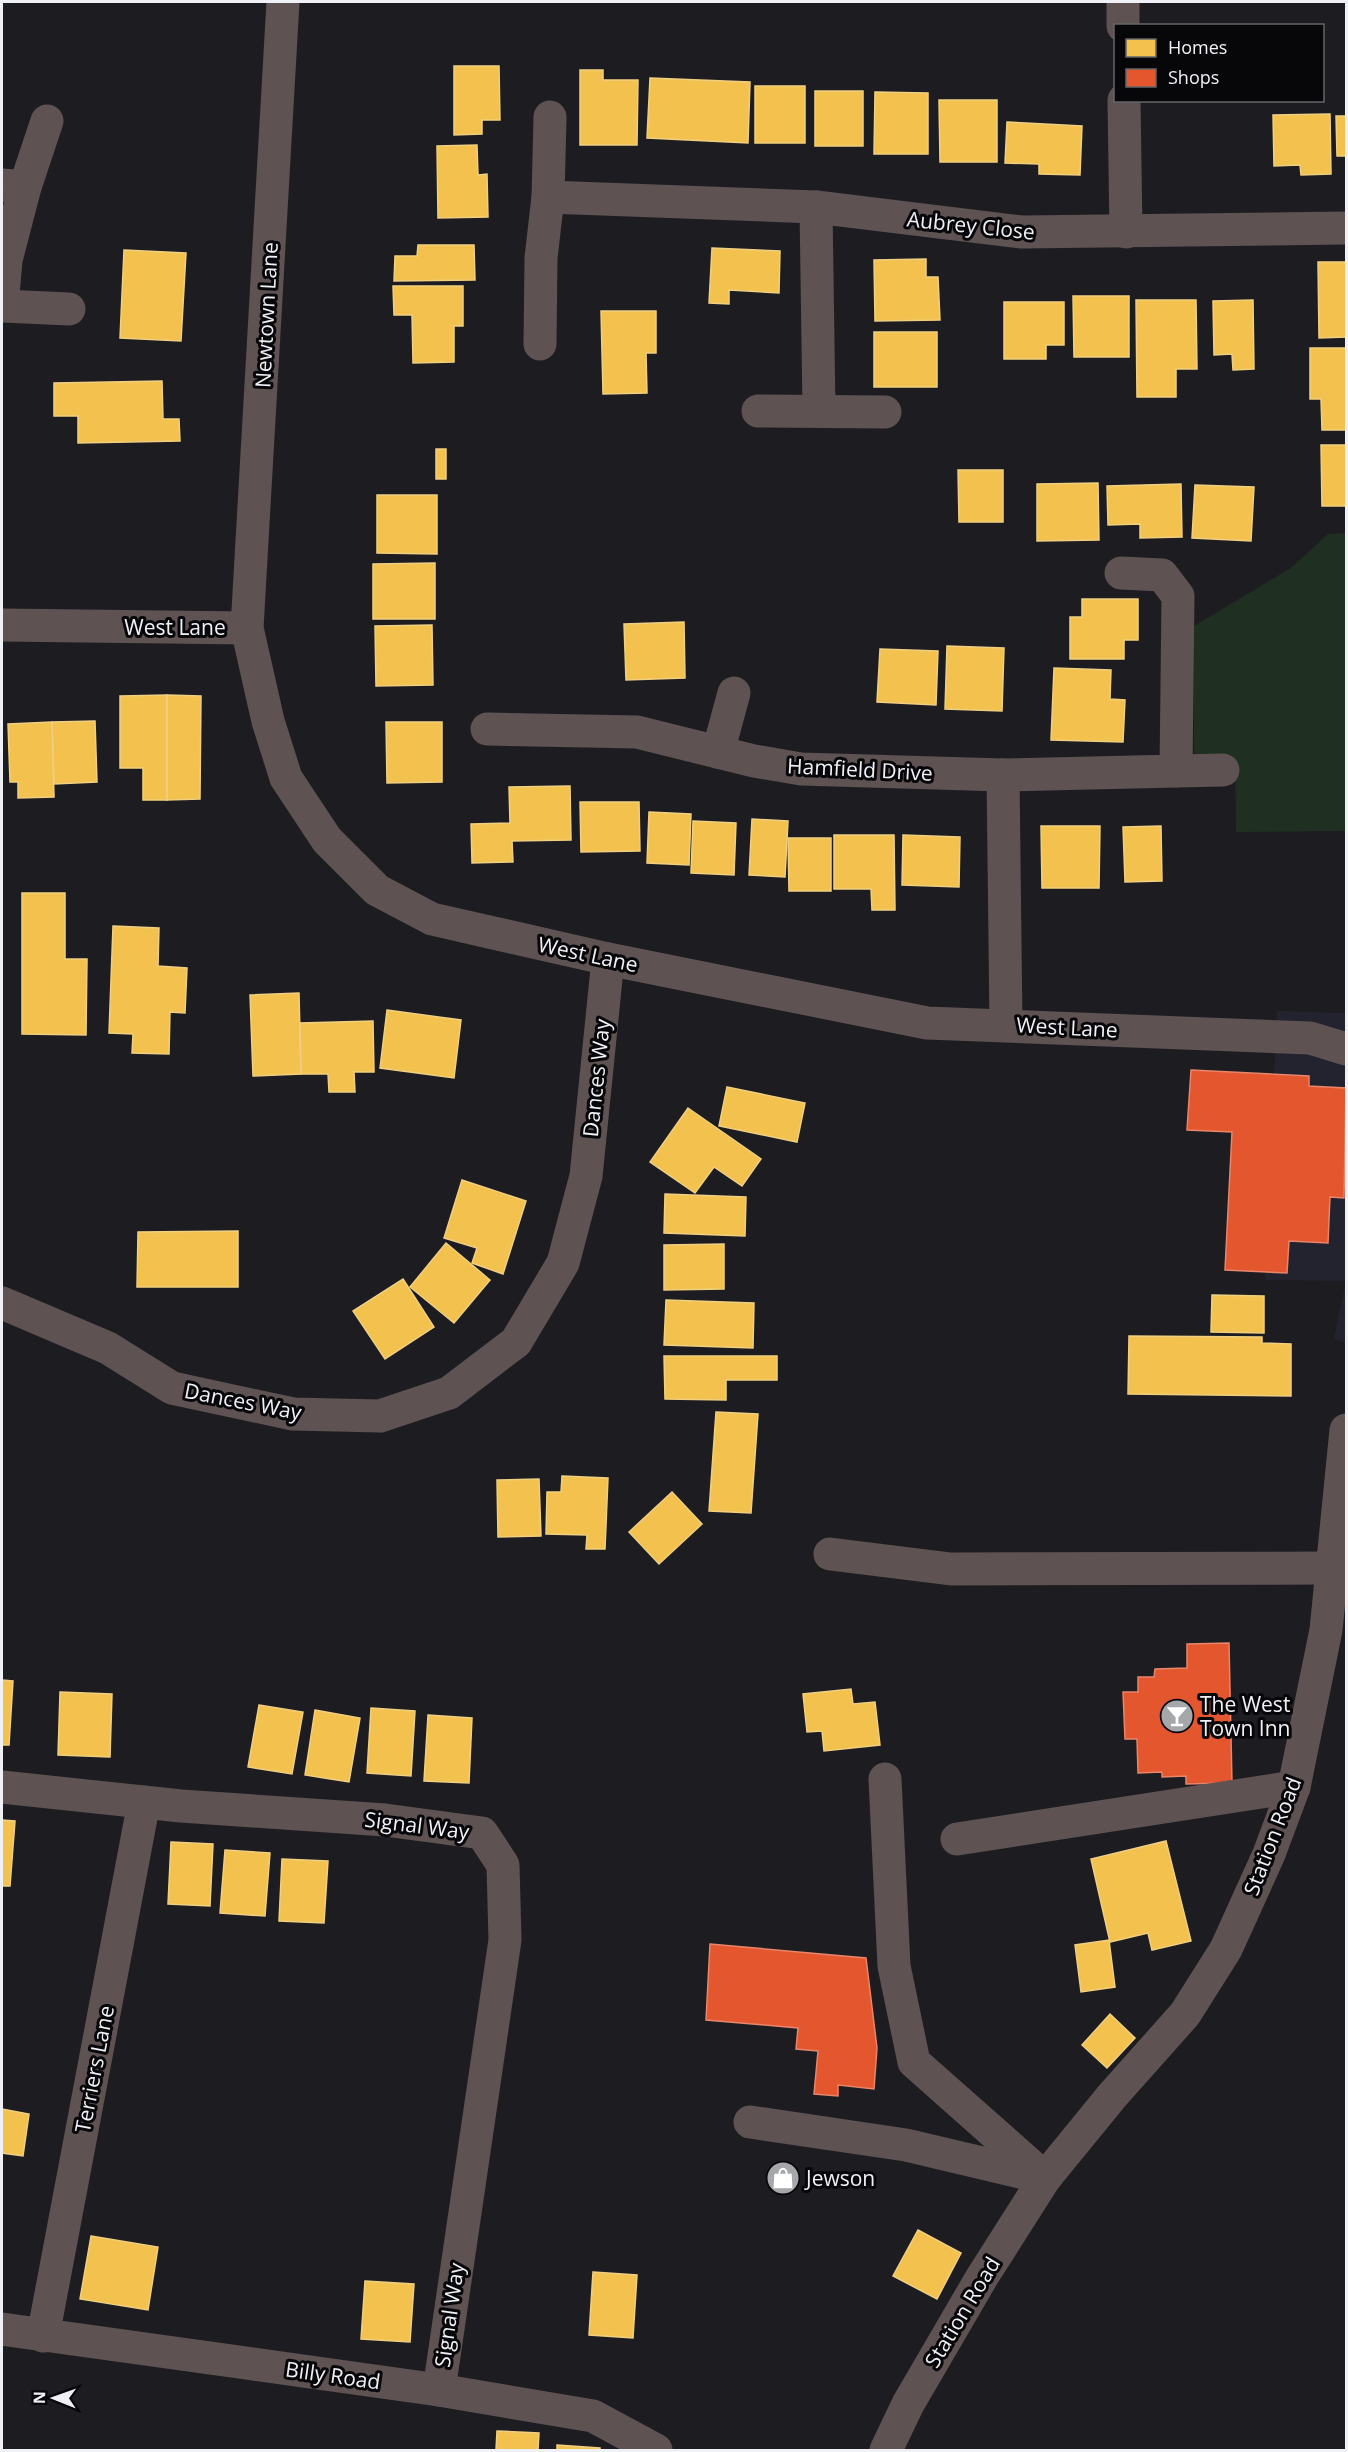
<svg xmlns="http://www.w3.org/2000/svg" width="1348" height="2452" font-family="'Open Sans',sans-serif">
<rect width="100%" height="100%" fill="#1d1d21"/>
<path fill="#22232f" d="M1277,1011L1346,1013V1343L1334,1339L1346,1281L1265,1280Z"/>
<path fill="#1f2f21" d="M1346,533V831L1236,832L1235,763L1194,753V626L1291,568L1328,534Z"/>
<g fill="#f2c14e" stroke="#f1cf80" stroke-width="1.5">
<path d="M454,66H499L500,120H482V134L454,135Z"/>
<path d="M580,70H603V80H638L637,145H580Z"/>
<path d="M650,78L750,82L748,143L647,138Z"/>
<rect x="755" y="86" width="50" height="57"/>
<rect x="815" y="91" width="48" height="55"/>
<path d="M875,92L928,93V154H874Z"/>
<path d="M939,100H997V162H940Z"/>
<path d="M1330,114L1331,174L1301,175L1300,165L1274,166L1273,115Z"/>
<path d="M1336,116H1346V156H1337Z"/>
<path d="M1007,122L1082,126L1080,175L1039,174V164L1005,163Z"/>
<path d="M477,145L478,175L487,174L488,217L438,218L437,146Z"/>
<path d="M418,245H474L475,280L394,281L395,256H417Z"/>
<path d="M712,248L780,251L779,293L729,290V304L709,303Z"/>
<path d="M124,250L186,253L181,341L120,338Z"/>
<path d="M926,259V277H938L940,320L875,321L874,260Z"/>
<path d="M1318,262H1346V337L1319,338Z"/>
<path d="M393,286H463V326H454V362L413,363L412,315H394Z"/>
<path d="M1073,296H1129V357H1074Z"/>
<path d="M1136,300H1196L1197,369H1176V397H1137Z"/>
<path d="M1253,300L1254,369L1233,370L1232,354L1214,355L1213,301Z"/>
<path d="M1004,302H1064V345H1046V359H1004Z"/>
<path d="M601,311H656V353H646L647,393L603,394Z"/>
<rect x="874" y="332" width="63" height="55"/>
<path d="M1310,348H1346V430H1322L1321,399H1310Z"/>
<path d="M162,381L163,419H179L180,441L78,443V416H54V383Z"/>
<path d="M1321,445H1346V506H1322Z"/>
<rect x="436" y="449" width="10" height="30"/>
<path d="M958,470H1003V522H959Z"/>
<path d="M1098,483L1099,540L1037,541V484Z"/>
<path d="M1181,484L1182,537L1140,538V524L1108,525L1107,486Z"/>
<path d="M1195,485L1254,487L1251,541L1192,538Z"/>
<path d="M377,495H437V554L377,553Z"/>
<path d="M435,563V619H373V564Z"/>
<path d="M1082,599H1138V640H1124V659H1070V617H1082Z"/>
<path d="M684,622L685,678L626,680L624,624Z"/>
<path d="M432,625L433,685L376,686L375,626Z"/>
<path d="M947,646L1004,648L1002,711L945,709Z"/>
<path d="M880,649L938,651L936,705L877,702Z"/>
<path d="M1054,668L1111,670L1110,699L1125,700L1123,742L1051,740Z"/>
<path d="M167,695V800H143V768H120V696Z"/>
<path d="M167,695L201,696L200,799L167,800Z"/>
<path d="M95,721L97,782L54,784L52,722Z"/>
<path d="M52,722L54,797L18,798V782H10L8,724Z"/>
<path d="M386,722H442V782L387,783Z"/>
<path d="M570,786L571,840L512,841L513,862L472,863L471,824L510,823L509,787Z"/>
<path d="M580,802H639L640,851L581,852Z"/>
<path d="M649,812L691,814L689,865L647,863Z"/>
<path d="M752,819L788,821L785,877L749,875Z"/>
<path d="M693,821L736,823L734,875L691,873Z"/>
<path d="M1041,826H1100L1099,888H1042Z"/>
<path d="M1161,826L1162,881L1125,882L1123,827Z"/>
<path d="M834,835H894L895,910H872L871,889H834Z"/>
<path d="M903,835L960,837L959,887L902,885Z"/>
<path d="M788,838H831V891H789Z"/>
<path d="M22,893H65V959H87L86,1035L22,1034Z"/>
<path d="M113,926L159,928L158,966L187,968L185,1013L170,1012L169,1054L132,1053L133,1034L109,1033Z"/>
<path d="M299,993L301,1074L253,1076L250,995Z"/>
<path d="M387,1010L461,1020L454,1078L380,1068Z"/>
<path d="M373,1021L374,1072H354L355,1092H329L328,1074H301L300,1023Z"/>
<path d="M727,1087L805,1103L797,1142L719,1126Z"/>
<path d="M688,1108L761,1159L742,1186L714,1167L695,1193L650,1162Z"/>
<path d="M462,1180L526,1201L503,1274L472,1263L477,1248L444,1238Z"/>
<path d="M665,1194L746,1197L745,1236L664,1233Z"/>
<path d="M238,1231V1287H137L138,1232Z"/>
<path d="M446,1243L490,1280L454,1323L410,1287Z"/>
<path d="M724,1244V1289L664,1290V1245Z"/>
<path d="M403,1279L434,1327L385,1359L353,1311Z"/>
<path d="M1212,1295L1264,1296V1333L1211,1332Z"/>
<path d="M666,1300L754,1303L753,1348L664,1345Z"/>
<path d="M1129,1336L1262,1337V1343L1291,1344V1396L1128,1394Z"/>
<path d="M664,1356H777V1380H726V1400L665,1399Z"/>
<path d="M716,1412L758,1414L751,1513L709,1511Z"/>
<path d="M562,1476L608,1478L605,1549H586L587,1535L546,1534L547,1492H561Z"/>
<path d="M539,1479L541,1536L498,1537L497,1480Z"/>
<path d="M672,1492L702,1524L659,1564L629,1532Z"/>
<path d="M2,1680L13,1681L9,1745H2Z"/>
<path d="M851,1689L853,1704L875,1702L880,1745L824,1751L822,1731L807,1732L803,1694Z"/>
<path d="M60,1692L112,1694L110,1757L58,1755Z"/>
<path d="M259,1705L303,1712L292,1774L248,1767Z"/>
<path d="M371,1708L415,1711L411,1776L367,1773Z"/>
<path d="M315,1710L360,1718L349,1782L305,1775Z"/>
<path d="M428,1715L472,1718L469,1783L424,1781Z"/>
<path d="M2,1820L15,1821L10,1886H2Z"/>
<path d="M1166,1841L1191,1941L1152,1950L1148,1933L1110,1942L1091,1859Z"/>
<path d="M171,1842L213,1844L210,1906L168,1904Z"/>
<path d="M225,1850L270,1853L265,1916L220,1913Z"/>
<path d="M282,1859L328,1861L324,1923L279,1921Z"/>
<path d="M1109,1940L1115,1987L1081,1992L1075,1945Z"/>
<path d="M1110,2014L1135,2038L1107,2068L1082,2045Z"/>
<path d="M2,2109L29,2114L23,2156L2,2153Z"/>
<path d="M918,2230L961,2253L937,2299L893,2276Z"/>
<path d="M91,2236L158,2247L148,2310L80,2299Z"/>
<path d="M593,2272L637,2275L633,2338L589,2335Z"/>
<path d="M365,2281L414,2284L410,2342L361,2339Z"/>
<path d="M497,2431L539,2433L538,2450H496Z"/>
<path d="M557,2445L600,2448V2450H557Z"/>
</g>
<g fill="#e4572e" stroke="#e8856a" stroke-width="1.5">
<path d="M1191,1070L1309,1076V1086L1346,1088L1344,1198L1330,1197L1328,1243L1289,1241L1287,1273L1225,1270L1232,1132L1187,1130Z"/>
<path d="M1229,1643L1232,1783L1186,1784V1776L1162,1777V1772L1138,1773L1137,1739H1125L1123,1692H1138V1677H1154L1155,1669L1187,1668V1644Z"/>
<path d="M710,1944L866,1958L877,2048L874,2089L838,2085V2096L814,2094L818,2051L796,2049L798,2028L706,2020Z"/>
</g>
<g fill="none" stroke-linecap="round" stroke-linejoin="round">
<g stroke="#5e5253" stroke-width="33">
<path d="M283,2L247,628L268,721L286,778L327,840L377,890L432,919L608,959L927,1023L1310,1038L1346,1049"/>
<path d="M1123,2V26"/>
<path d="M1124,100L1126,232"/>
<path d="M2,185L25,187L47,121"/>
<path d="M548,197L816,207L1022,232L1346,228"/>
<path d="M816,207L819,411"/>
<path d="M2,306L6,260L25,187"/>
<path d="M3,306L69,309"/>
<path d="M540,344L541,258L548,197L550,117"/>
<path d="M758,411L885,412"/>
<path d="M2,625L247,628"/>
<path d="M487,729L637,732L754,761L801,769L1003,775L1176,771L1178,596L1162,575L1121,573"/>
<path d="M718,752L734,693"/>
<path d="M1176,771L1223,770"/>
<path d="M1003,775L1006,1024"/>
<path d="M2,1303L108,1348L172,1388L293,1414L380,1416L449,1393L516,1342L563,1263L586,1176L608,959"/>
<path d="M830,1554L951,1569L1332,1568"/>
<path d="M885,1779L894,1966L914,2062L1045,2178"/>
<path d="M2,1787L181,1806L385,1820L482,1833L503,1865L505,1940L439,2390"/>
<path d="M957,1839L1294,1787"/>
<path d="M750,2122L906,2145L1041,2177"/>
<path d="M2,2329L439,2390L593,2416L656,2450"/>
<path d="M43,2336L144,1802"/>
<path d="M886,2450L908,2404L982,2277L1045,2178L1112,2096L1185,2014L1226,1949L1269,1854L1294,1787L1326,1630L1346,1430"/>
</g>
</g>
<defs>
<symbol id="bar-disc" viewBox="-11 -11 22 22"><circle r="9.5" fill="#a6a7ab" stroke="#07070a"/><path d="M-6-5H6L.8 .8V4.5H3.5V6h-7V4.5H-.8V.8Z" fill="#fff"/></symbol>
<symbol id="shop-disc" viewBox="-11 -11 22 22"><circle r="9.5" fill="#a6a7ab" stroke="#07070a"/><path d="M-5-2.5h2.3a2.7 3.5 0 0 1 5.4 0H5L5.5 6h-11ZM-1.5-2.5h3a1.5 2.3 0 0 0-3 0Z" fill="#fff"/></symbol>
</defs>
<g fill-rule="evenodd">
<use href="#bar-disc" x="1158" y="1697" width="38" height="38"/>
<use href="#shop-disc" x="764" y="2159" width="38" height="38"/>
</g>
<g text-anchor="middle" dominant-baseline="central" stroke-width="6" stroke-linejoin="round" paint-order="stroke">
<g font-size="21" fill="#f0f1f6" stroke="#07070a">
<text transform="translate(971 225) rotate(6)">Aubrey Close</text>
<text transform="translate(266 315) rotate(-87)">Newtown Lane</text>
<text x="175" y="627">West Lane</text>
<text transform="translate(860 769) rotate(3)">Hamfield Drive</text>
<text transform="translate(588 954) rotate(12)">West Lane</text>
<text transform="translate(1067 1027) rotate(3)">West Lane</text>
<text transform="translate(596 1078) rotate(-84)">Dances Way</text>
<text transform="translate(243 1401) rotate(11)">Dances Way</text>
<text transform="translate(417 1825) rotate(7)">Signal Way</text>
<text transform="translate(1272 1836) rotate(-69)">Station Road</text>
<text transform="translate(94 2069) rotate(-79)">Terriers Lane</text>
<text transform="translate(962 2312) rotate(-59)">Station Road</text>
<text transform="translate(449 2315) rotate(-82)">Signal Way</text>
<text transform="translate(333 2375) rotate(8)">Billy Road</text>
</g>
<g font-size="21" fill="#f0f1f6" stroke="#07070a" text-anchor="start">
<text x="1200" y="1704">The West<tspan x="1200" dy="24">Town Inn</tspan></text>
<text x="806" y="2178">Jewson</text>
</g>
</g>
<rect width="1348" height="2452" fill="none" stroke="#f0f1f6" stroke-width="6"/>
<rect x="1114" y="24" width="210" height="78" fill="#07070a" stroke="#646568" stroke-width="1.5"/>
<rect x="1126" y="39" width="30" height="18" fill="#f2c14e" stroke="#646568" stroke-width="1.5"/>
<text x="1168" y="54" font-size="18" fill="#f0f1f6">Homes</text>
<rect x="1126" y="69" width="30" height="18" fill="#e4572e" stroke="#646568" stroke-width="1.5"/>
<text x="1168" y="84" font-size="18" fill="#f0f1f6">Shops</text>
<g transform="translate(54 2398) rotate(271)" stroke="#07070a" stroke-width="4.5" paint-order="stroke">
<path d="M0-4.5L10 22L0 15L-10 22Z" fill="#f0f1f6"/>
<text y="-9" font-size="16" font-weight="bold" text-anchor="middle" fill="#f0f1f6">N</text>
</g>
</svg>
